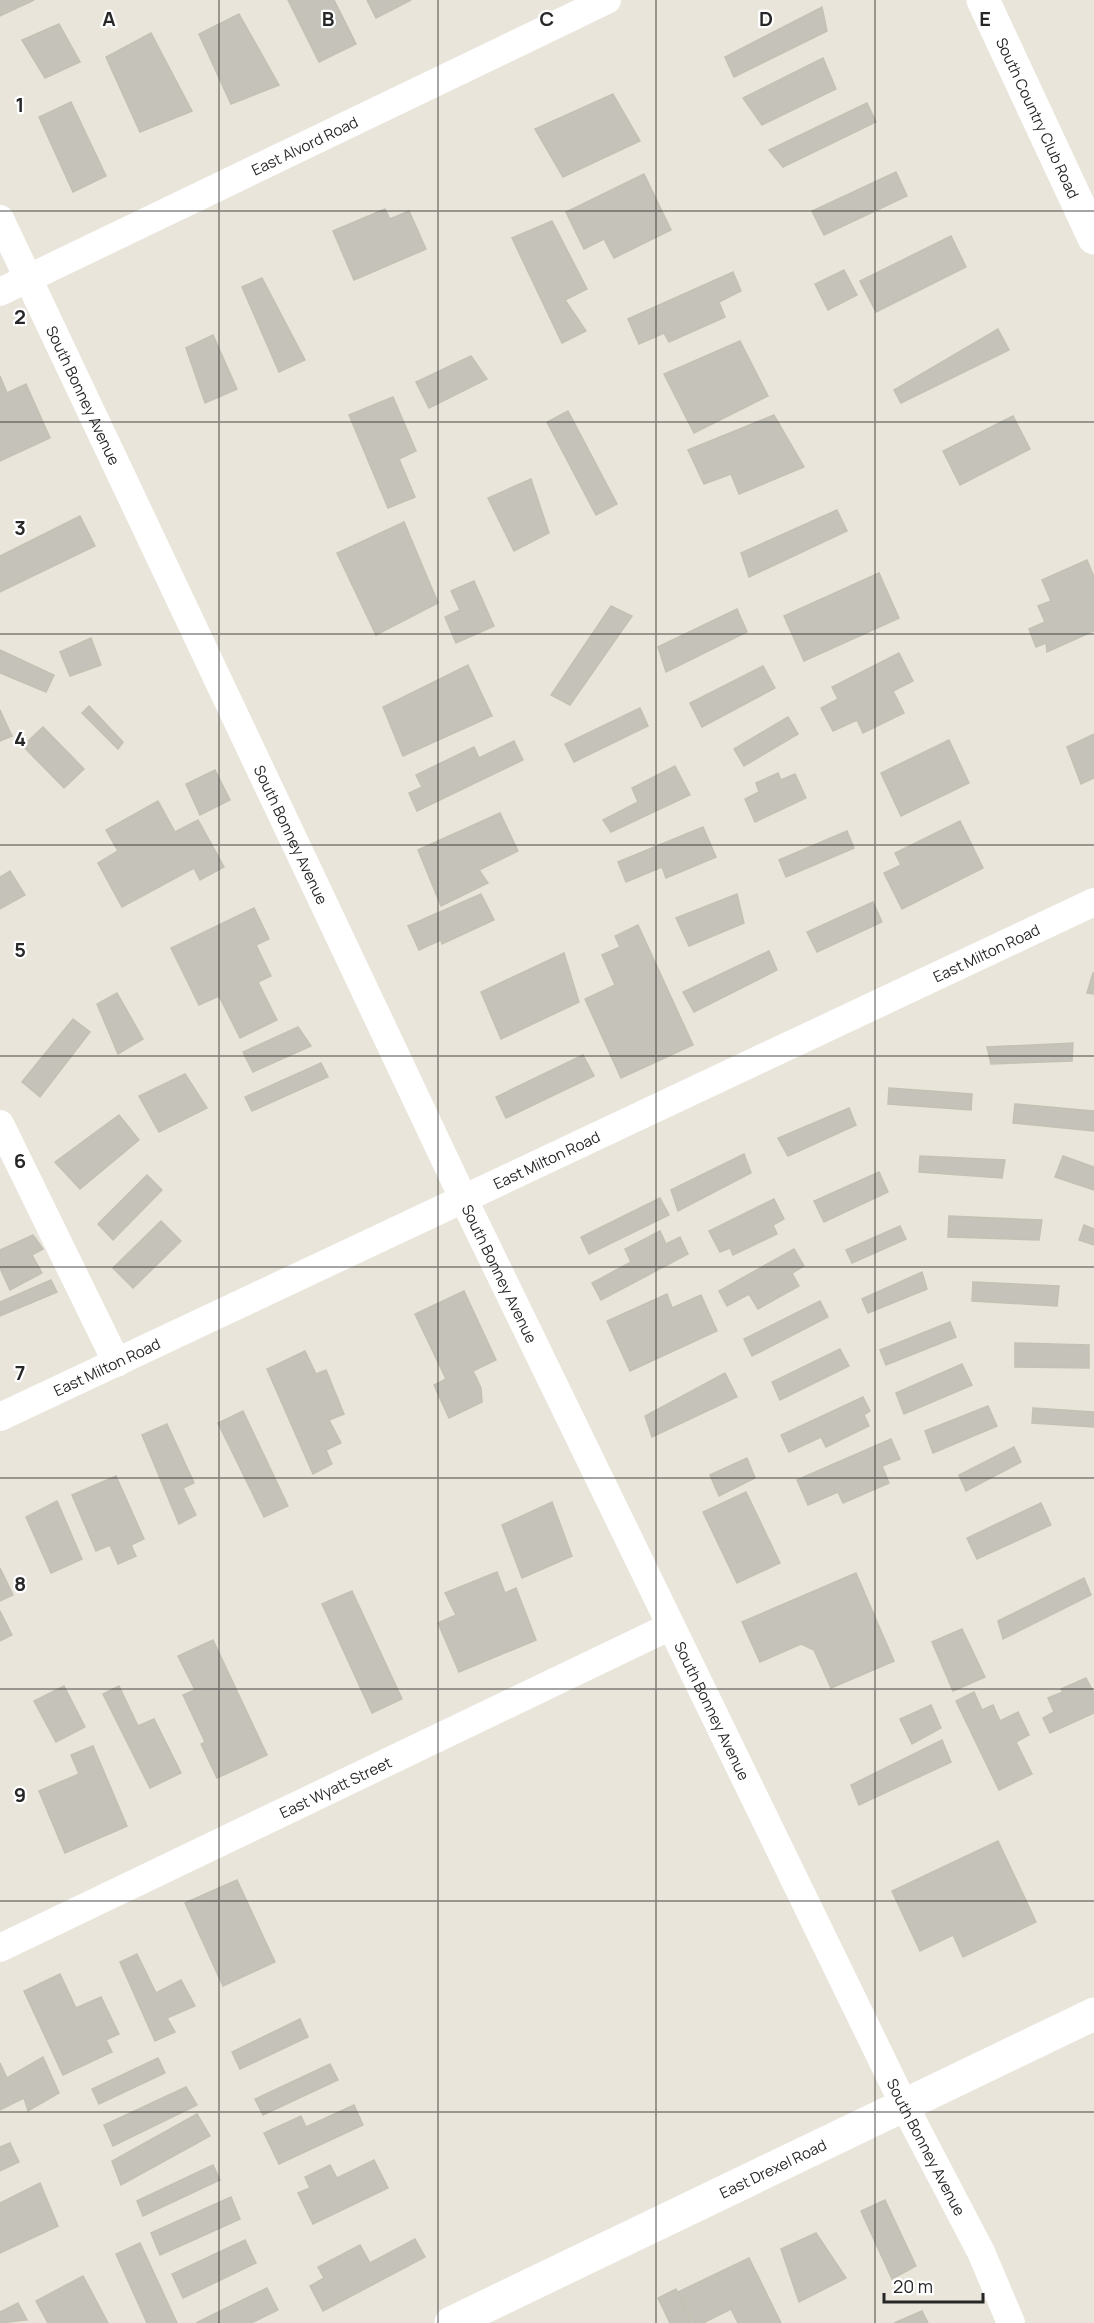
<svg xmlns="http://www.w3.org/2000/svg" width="1094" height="2323" font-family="Manrope,sans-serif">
<rect width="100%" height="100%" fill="#e9e5da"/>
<g fill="#c4c2b9" stroke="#c4c1b4" stroke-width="1.5">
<path d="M0,0H34L0,16Z"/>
<path d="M288,0H334L356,44L319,62Z"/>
<path d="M367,0H411L376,18Z"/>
<path d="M822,7L827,31L734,77L725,57Z"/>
<path d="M239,14L279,85L231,104L199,34Z"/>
<path d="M59,24L80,62L45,78L22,40Z"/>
<path d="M151,33L192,111L140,132L106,57Z"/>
<path d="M823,58L836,89L762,125L743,98Z"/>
<path d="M613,94L640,141L563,177L535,129Z"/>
<path d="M71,102L106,176L73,192L39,117Z"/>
<path d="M867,103L876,122L783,167L769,150Z"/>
<path d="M896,172L907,196L824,235L812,211Z"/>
<path d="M644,174L671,230L614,258L604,239L584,249L566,212Z"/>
<path d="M385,209L390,219L409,211L426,249L354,280L333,231Z"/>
<path d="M552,221L587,289L565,300L586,331L562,343L512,238Z"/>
<path d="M951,236L966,267L876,312L860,281Z"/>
<path d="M844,270L857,295L828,310L815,284Z"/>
<path d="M733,272L741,291L719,302L725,317L669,342L664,333L639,344L628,319Z"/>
<path d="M262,278L305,360L279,372L242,287Z"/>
<path d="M998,329L1009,350L901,403L894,390Z"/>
<path d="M213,335L237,389L205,403L186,348Z"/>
<path d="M740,341L768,396L694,433L664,374Z"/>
<path d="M471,356L487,379L429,408L416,382Z"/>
<path d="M0,376L7,393L26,384L50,438L0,461Z"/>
<path d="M393,397L416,451L399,459L415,497L388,508L349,415Z"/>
<path d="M568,411L617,504L596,515L547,422Z"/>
<path d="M774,415L804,467L739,494L731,474L704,484L688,450Z"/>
<path d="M1013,416L1030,449L960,485L943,451Z"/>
<path d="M531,479L549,533L514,551L488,498Z"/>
<path d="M837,510L847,531L749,577L741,553Z"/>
<path d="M80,516L95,546L0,592V556Z"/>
<path d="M404,522L438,603L376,635L337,553Z"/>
<path d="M1087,560L1094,577V631L1047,652L1046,643L1036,647L1029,629L1045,622L1038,606L1051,601L1042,580Z"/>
<path d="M879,573L899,618L804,661L784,616Z"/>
<path d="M474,581L494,626L456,643L445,617L460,610L451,591Z"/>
<path d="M611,606L632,616L570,705L551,695Z"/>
<path d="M737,609L747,632L666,672L658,647Z"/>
<path d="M91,638L101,665L70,676L60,652Z"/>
<path d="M0,650L54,675L46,692L0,673Z"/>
<path d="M899,653L913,681L893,691L904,713L863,733L857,720L833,731L821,708L838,699L832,687Z"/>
<path d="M468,665L492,716L403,756L383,707Z"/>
<path d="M763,666L775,688L702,727L690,703Z"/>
<path d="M89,706L123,742L118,749L82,713Z"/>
<path d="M640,708L648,726L574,762L565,744Z"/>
<path d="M0,710L12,736L0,741Z"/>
<path d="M788,717L798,734L744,766L734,749Z"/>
<path d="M43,727L84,769L64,788L23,746Z"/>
<path d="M1094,734V778L1081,784L1067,747Z"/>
<path d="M949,740L969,783L901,816L881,773Z"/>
<path d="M514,741L523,760L417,811L409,793L422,787L416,775L474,747L479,758Z"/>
<path d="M675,766L690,795L611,832L603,820L638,802L632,788Z"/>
<path d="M215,770L230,800L200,815L186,784Z"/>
<path d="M778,773L781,780L795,774L806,798L755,822L745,799L759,792L756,783Z"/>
<path d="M158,801L175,832L198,820L224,867L200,880L194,868L122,907L98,863L118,851L106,830Z"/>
<path d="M500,813L518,851L479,870L488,883L441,906L418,850Z"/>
<path d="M960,821L983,868L902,909L884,873L901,865L895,853Z"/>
<path d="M703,827L716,857L666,878L662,867L626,882L618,862Z"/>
<path d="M847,831L854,848L786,877L779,860Z"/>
<path d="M10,871L25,895L0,909V877Z"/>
<path d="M481,894L494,920L442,944L441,940L419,950L408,926Z"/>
<path d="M737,894L744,923L689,946L676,918Z"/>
<path d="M873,902L882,922L817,952L807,932Z"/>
<path d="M254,908L269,939L256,945L271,976L258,982L277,1020L240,1038L219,996L199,1005L171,948Z"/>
<path d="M638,925L693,1045L621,1078L585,999L615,985L602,955L620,947L615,936Z"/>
<path d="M769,951L777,970L694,1012L683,992Z"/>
<path d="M564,953L579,1002L501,1039L481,992Z"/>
<path d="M1093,973L1094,974V994L1087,993Z"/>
<path d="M117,993L143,1039L118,1054L97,1004Z"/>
<path d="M73,1019L90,1032L40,1097L22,1082Z"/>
<path d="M298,1027L311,1046L253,1072L243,1052Z"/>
<path d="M1073,1043L1072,1061L991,1064L987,1047Z"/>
<path d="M583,1055L594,1076L506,1118L496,1097Z"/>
<path d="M321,1063L328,1077L252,1111L245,1097Z"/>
<path d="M185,1074L207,1108L159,1132L139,1096Z"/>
<path d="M889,1088L972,1094L971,1110L888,1104Z"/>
<path d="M1015,1104L1094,1111V1131L1013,1123Z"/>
<path d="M849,1108L856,1125L788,1156L778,1138Z"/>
<path d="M119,1115L139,1140L80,1189L55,1162Z"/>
<path d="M744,1154L751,1173L678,1211L671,1190Z"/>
<path d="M920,1156L1005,1160L1002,1178L919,1172Z"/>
<path d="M1063,1156L1094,1167V1190L1055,1177Z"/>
<path d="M879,1172L888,1192L824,1222L814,1201Z"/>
<path d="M147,1175L162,1190L113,1240L98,1224Z"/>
<path d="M660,1198L669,1215L589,1254L581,1237Z"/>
<path d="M774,1199L784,1219L773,1225L777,1234L733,1255L730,1248L720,1252L709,1231Z"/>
<path d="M949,1216L1042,1220L1039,1240L948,1237Z"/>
<path d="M161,1221L181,1241L133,1288L113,1268Z"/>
<path d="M1084,1225L1094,1229V1245L1079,1240Z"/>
<path d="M900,1226L906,1239L852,1263L846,1250Z"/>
<path d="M660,1231L666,1244L680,1237L688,1254L601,1300L592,1283L631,1262L625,1249Z"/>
<path d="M33,1235L43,1249L32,1255L42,1273L10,1290L0,1268V1250Z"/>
<path d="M794,1249L804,1266L792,1273L799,1286L758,1309L749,1294L727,1306L719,1291Z"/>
<path d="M922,1272L927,1289L868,1313L862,1299Z"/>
<path d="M51,1280L57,1292L0,1316V1302Z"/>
<path d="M973,1282L1059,1286L1057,1306L972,1301Z"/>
<path d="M464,1291L496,1360L473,1371L481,1388L482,1402L449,1418L434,1385L446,1379L415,1314Z"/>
<path d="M667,1294L672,1308L701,1295L717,1331L630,1371L607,1321Z"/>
<path d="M820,1301L828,1317L752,1356L744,1339Z"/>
<path d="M950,1322L956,1337L886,1365L880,1350Z"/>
<path d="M1015,1343L1089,1345V1368L1015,1367Z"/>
<path d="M840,1349L849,1366L780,1400L772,1382Z"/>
<path d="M305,1351L316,1374L326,1370L344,1414L329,1420L341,1443L326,1450L332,1464L313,1474L267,1369Z"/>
<path d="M962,1364L972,1385L904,1414L896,1393Z"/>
<path d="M725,1373L737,1397L652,1437L645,1416Z"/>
<path d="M863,1397L870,1411L864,1415L869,1426L826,1447L821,1437L789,1452L781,1435Z"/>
<path d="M988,1406L997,1426L933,1453L925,1431Z"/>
<path d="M1033,1408L1094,1412V1427L1032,1423Z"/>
<path d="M243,1411L288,1506L264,1517L218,1423Z"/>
<path d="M167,1424L194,1483L183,1488L196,1515L179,1524L142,1435Z"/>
<path d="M891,1439L900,1459L882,1466L889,1483L843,1503L838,1492L808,1505L797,1480Z"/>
<path d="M1014,1447L1021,1462L966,1491L959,1475Z"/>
<path d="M747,1458L755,1478L719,1496L710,1475Z"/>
<path d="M116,1476L144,1539L131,1545L136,1556L118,1564L110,1545L96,1551L72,1495Z"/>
<path d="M746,1492L780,1563L737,1583L703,1512Z"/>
<path d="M57,1501L82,1559L51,1573L26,1517Z"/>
<path d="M552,1502L572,1556L522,1578L502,1525Z"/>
<path d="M1041,1503L1051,1525L977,1559L967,1538Z"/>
<path d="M0,1568L13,1595L0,1601Z"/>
<path d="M497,1572L505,1593L516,1588L536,1640L459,1672L438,1623L456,1615L445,1593Z"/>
<path d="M856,1573L894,1661L831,1688L814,1650L801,1644L760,1662L742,1622Z"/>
<path d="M1084,1578L1091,1595L1003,1639L998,1621Z"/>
<path d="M352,1591L402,1699L372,1713L322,1604Z"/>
<path d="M0,1611L12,1635L0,1641Z"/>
<path d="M962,1629L985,1677L953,1691L932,1642Z"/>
<path d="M213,1640L267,1755L217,1778L201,1744L205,1742L183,1695L195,1690L178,1656Z"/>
<path d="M1086,1678L1094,1693V1713L1050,1733L1043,1718L1054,1712L1048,1698L1063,1692L1061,1689Z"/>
<path d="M64,1686L85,1727L56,1742L34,1701Z"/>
<path d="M119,1686L138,1726L154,1719L181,1773L150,1788L103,1694Z"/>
<path d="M974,1692L982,1710L993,1705L1000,1721L1018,1712L1029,1735L1016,1742L1032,1774L999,1790L956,1701Z"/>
<path d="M931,1705L941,1728L912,1744L900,1719Z"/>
<path d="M942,1740L951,1762L859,1805L851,1785Z"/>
<path d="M93,1746L127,1826L65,1853L39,1791L79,1774L71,1755Z"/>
<path d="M998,1841L1036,1922L963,1957L953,1935L920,1951L892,1891Z"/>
<path d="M237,1880L275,1962L223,1986L185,1903Z"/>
<path d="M137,1954L156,1993L181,1980L195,2006L167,2018L175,2032L155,2041L120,1962Z"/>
<path d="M60,1974L76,2008L101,1997L119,2034L106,2040L112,2052L63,2075L24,1991Z"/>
<path d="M300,2019L308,2037L240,2069L232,2052Z"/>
<path d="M43,2057L59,2093L28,2111L24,2098L0,2110V2063L7,2078Z"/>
<path d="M158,2058L165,2073L99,2104L92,2089Z"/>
<path d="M330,2064L338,2080L263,2115L255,2099Z"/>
<path d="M186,2087L197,2105L113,2146L104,2125Z"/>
<path d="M354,2105L363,2125L279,2164L264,2133L301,2116L306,2127Z"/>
<path d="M197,2114L210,2136L121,2185L112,2161Z"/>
<path d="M10,2143L19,2162L0,2171V2147Z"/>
<path d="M374,2160L388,2188L313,2224L298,2193L310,2188L305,2177L330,2165L337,2178Z"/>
<path d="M213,2165L220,2180L143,2216L137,2201Z"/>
<path d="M40,2183L58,2226L0,2253V2203Z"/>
<path d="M231,2197L240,2219L160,2255L151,2233Z"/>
<path d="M885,2200L916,2266L892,2279L861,2211Z"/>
<path d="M816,2233L846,2278L799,2302L781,2249Z"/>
<path d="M415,2239L425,2257L323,2311L310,2286L324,2278L318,2267L360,2245L370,2263Z"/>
<path d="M245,2240L256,2263L183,2298L172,2274Z"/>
<path d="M140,2243L177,2323H147L116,2254Z"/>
<path d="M749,2258L781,2323H738L731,2309L703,2323H694L678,2292Z"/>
<path d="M83,2276L108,2323H48L36,2301Z"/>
<path d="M267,2288L278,2310L251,2323H196Z"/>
<path d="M676,2289L692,2323H670L658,2298Z"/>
<path d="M18,2303L27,2320L0,2323V2312Z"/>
<path d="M922,2311L928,2323H894Z"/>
</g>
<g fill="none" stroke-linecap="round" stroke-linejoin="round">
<g stroke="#fff" stroke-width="28">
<path id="s1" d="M0,219L464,1200L904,2105L981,2252L1011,2323"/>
<path id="s2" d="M0,292L607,0"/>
<path d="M0,1124L117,1363"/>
<path id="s3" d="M0,1417L1094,902"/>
<path id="s4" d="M0,1948L671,1626"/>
</g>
<g stroke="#fff" stroke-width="33">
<path id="s5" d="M983,0L1094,238"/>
<path id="s6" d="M451,2323L1094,2014"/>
</g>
</g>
<path fill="none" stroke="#272727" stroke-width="1.5" stroke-opacity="0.55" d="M219,0V2323M438,0V2323M656,0V2323M875,0V2323M0,211H1094M0,422H1094M0,634H1094M0,845H1094M0,1056H1094M0,1267H1094M0,1478H1094M0,1689H1094M0,1901H1094M0,2112H1094"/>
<g text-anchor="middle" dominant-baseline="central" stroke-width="4.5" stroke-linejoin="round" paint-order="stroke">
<g font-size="15" fill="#272727" stroke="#fff">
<text stroke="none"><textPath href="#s5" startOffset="130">South Country Club Road</textPath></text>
<text stroke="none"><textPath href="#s2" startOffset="338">East Alvord Road</textPath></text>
<text stroke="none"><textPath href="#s1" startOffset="195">South Bonney Avenue</textPath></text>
<text stroke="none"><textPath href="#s1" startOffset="681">South Bonney Avenue</textPath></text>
<text stroke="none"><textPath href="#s3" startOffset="1090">East Milton Road</textPath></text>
<text stroke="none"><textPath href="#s3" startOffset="604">East Milton Road</textPath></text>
<text stroke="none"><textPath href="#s1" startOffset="1167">South Bonney Avenue</textPath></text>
<text stroke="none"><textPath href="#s3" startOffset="118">East Milton Road</textPath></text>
<text stroke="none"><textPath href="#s1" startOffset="1653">South Bonney Avenue</textPath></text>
<text stroke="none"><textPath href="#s4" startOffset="372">East Wyatt Street</textPath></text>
<text stroke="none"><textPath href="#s1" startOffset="2139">South Bonney Avenue</textPath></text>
<text stroke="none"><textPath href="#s6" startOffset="357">East Drexel Road</textPath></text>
</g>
</g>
<g font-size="20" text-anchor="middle" font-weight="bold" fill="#272727" stroke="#fff" stroke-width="4.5" stroke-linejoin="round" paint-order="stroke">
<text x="109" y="26">A</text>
<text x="328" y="26">B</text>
<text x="547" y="26">C</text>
<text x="766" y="26">D</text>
<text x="985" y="26">E</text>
<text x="20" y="112">1</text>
<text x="20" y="324">2</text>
<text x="20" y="535">3</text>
<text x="20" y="746">4</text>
<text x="20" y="957">5</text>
<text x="20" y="1168">6</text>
<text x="20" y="1380">7</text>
<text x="20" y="1591">8</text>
<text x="20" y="1802">9</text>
</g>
<path d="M884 2293v9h99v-9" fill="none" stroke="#272727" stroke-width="3"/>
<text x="893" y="2293" font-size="18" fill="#272727" stroke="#ffffff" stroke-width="4.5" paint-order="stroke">20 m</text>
</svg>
